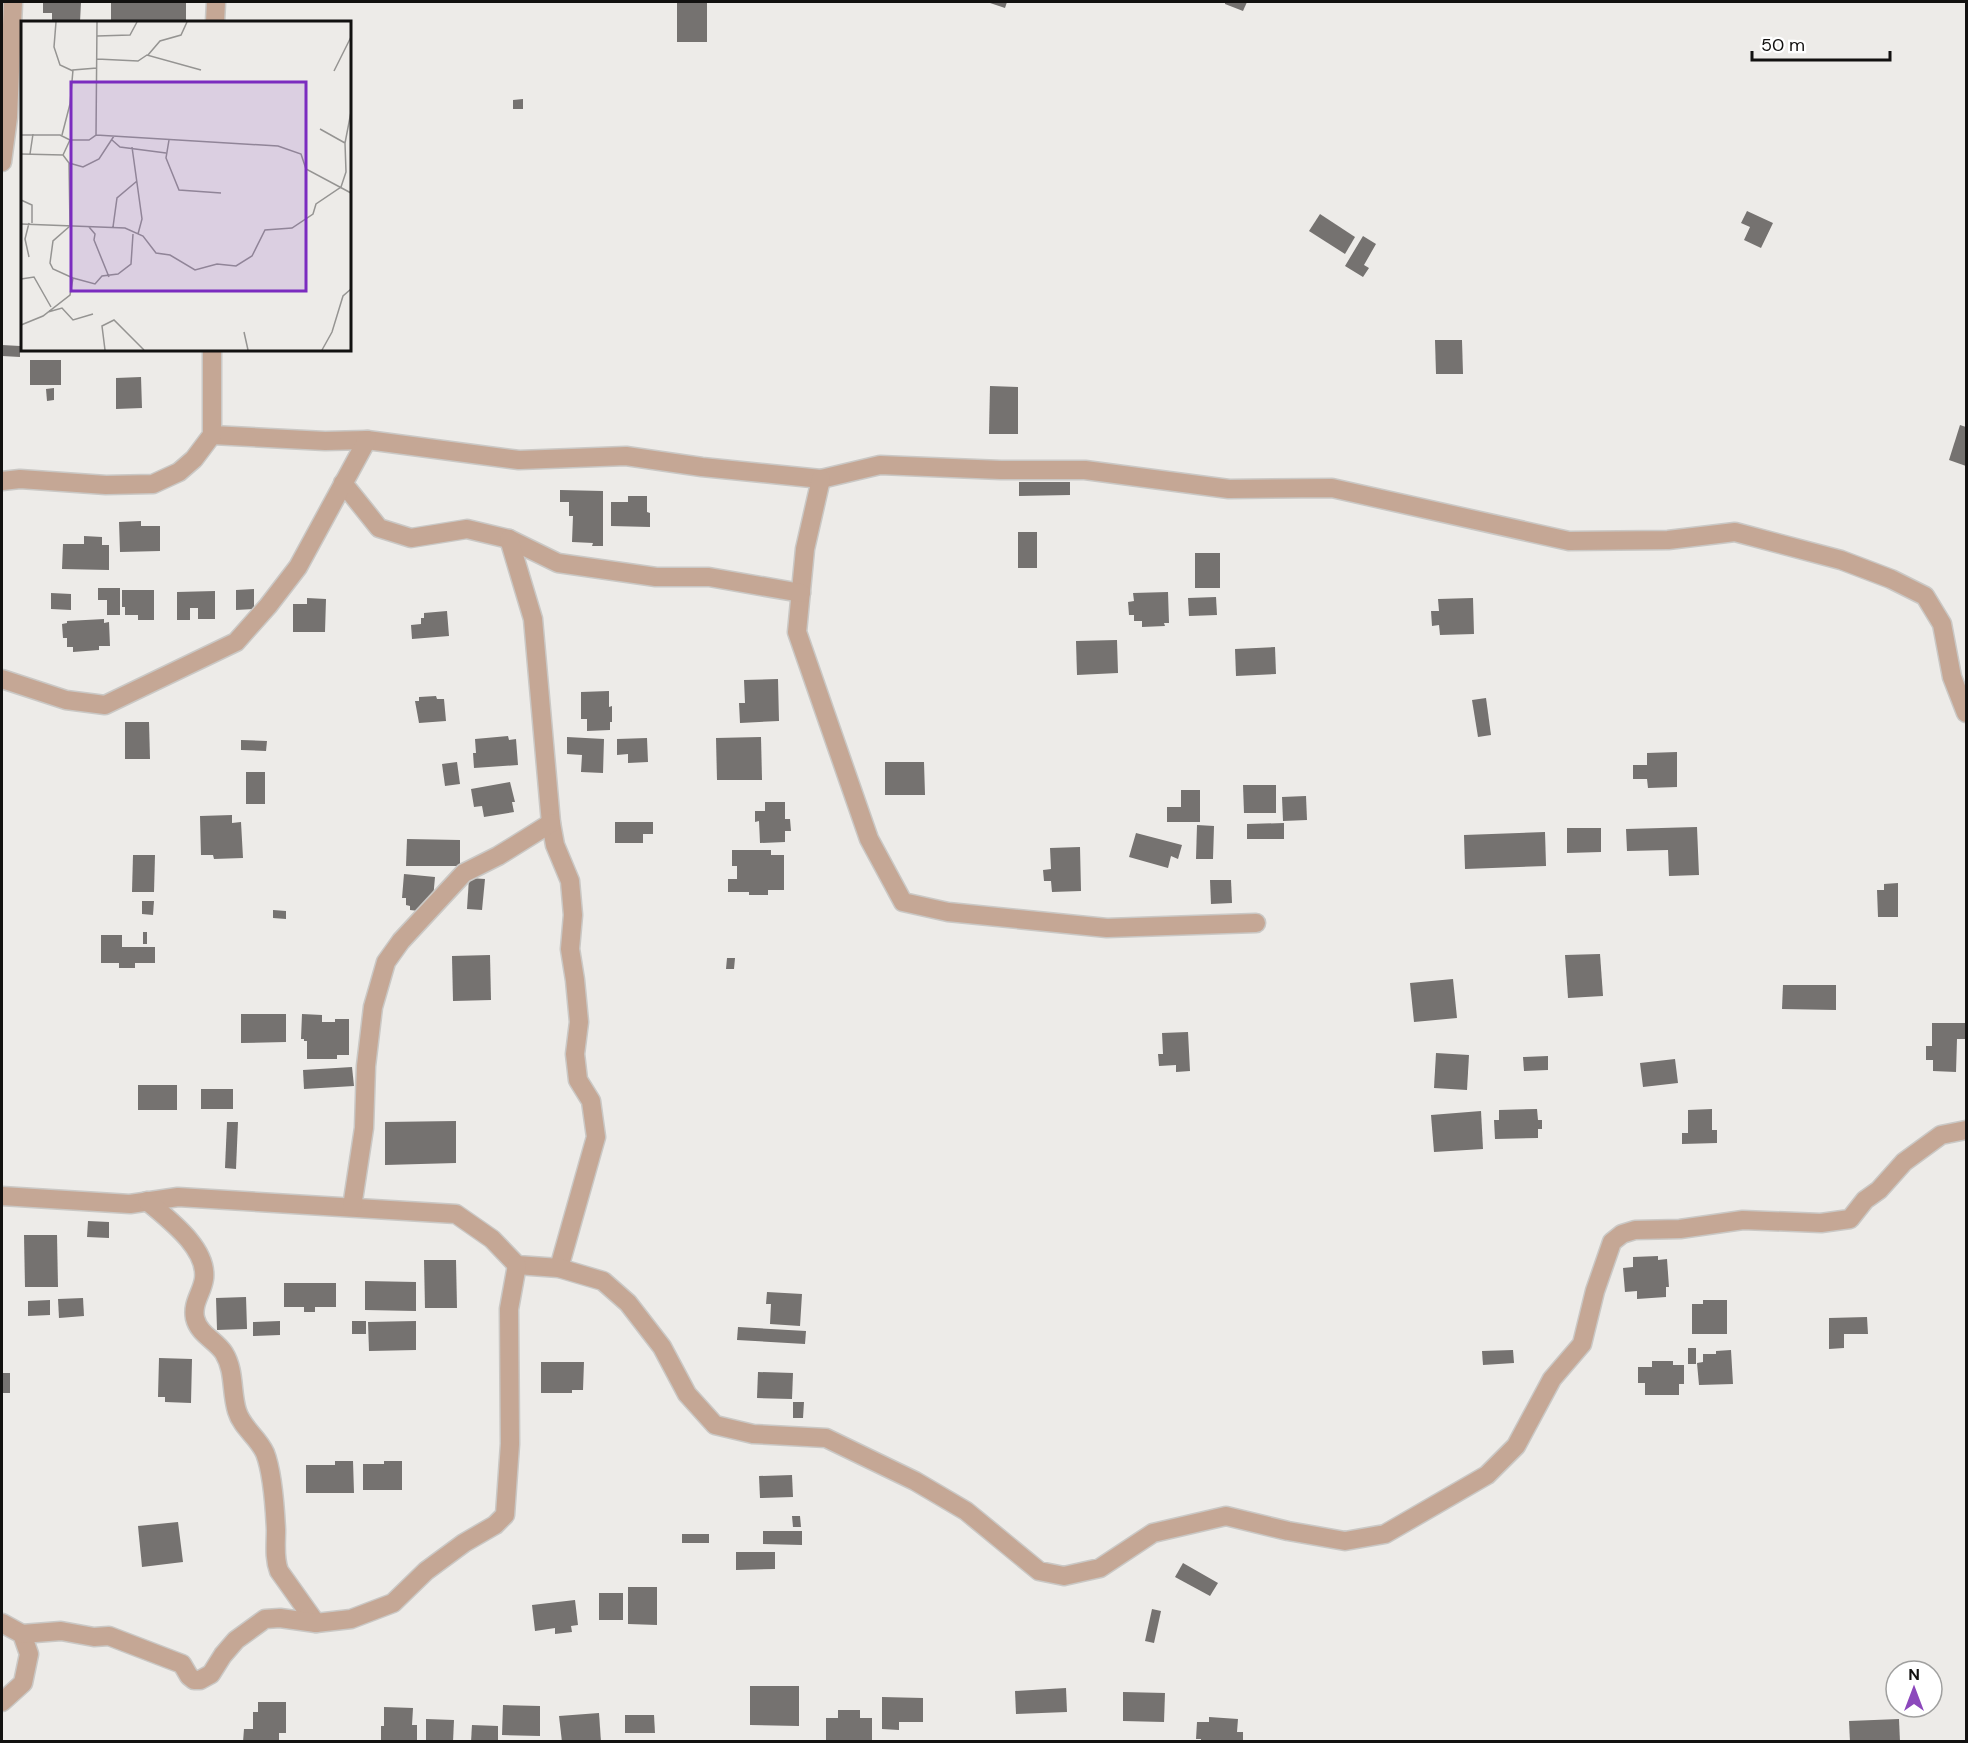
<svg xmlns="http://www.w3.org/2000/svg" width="1968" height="1743" font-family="'DM Sans',sans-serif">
<rect width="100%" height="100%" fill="#edebe8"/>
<g fill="#757270">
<path d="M43,2H81L80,22H52V13H43Z"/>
<rect x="111" y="2" width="75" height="20"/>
<path d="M987,2H1007L1005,8Z"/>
<path d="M1225,2H1247L1243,11L1225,4Z"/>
<rect x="677" y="3" width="30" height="39"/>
<rect x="271" y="20" width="33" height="2"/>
<path d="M523,99V109H513V100Z"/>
<path d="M1747,211L1773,223L1761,248L1744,240L1750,227L1741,223Z"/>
<path d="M1320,214L1355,237L1345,254L1309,231Z"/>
<path d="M1363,236L1376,244L1364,265L1369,268L1363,277L1345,266Z"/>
<path d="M1435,340H1462L1463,374H1436Z"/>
<path d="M2,345L20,346V357L2,356Z"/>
<rect x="30" y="360" width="31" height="25"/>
<path d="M141,377L142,408L116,409V378Z"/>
<path d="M990,386L1018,387V434H989Z"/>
<path d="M54,388V400L47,401L46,389Z"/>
<path d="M1960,425L1966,427V466L1949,460Z"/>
<path d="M1019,482H1070V495L1019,496Z"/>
<path d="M560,490L603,491V546H592L593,543L572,542L573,516H569V502H560Z"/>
<path d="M628,496H647V512L650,513V527L611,526V502H628Z"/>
<path d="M141,521V526H160V551L120,552L119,522Z"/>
<rect x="1018" y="532" width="19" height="36"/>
<path d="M84,536L102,537V545H109V570L62,569L63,544H84Z"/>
<rect x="1195" y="553" width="25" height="35"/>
<path d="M98,588H120V615H107V600H98Z"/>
<path d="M254,589V609L236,610V590Z"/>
<path d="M122,590H154V620H138V615H125V607H122Z"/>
<path d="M215,591V619H198V608H190V620H177V592Z"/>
<path d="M1168,592L1169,623H1164L1165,626L1142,627V621H1134V615H1129L1128,602L1134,601L1133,593Z"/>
<path d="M51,593L71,594V610L51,609Z"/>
<path d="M1216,597L1217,615L1189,616L1188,598Z"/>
<path d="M307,598L326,599L325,632H293V604H307Z"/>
<path d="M1473,598L1474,634L1440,635L1439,625L1432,626L1431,611H1439L1438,599Z"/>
<path d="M447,611L449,636L412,639L411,625L421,624V618H424V613Z"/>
<path d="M104,619V623L109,622L110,646H99V650L73,652V647H67V638H63L62,624L67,623V621Z"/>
<path d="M1117,640L1118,673L1077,675L1076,641Z"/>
<path d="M1275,647L1276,674L1236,676L1235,649Z"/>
<path d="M778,679L779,721L740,723L739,703H745L744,680Z"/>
<path d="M609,691V707L612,706V722H610V730L587,731V719H581V692Z"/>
<path d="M436,696L437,699H444L446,721L419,723L415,701H419V697Z"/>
<path d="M1486,698L1491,735L1478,737L1472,700Z"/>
<path d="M125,722H149L150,759H125Z"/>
<path d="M508,736L509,740L516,739L518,765L474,768L473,753H476L475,739Z"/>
<path d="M567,737L604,739L603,773L581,772L582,755L567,754Z"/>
<path d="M761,737L762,780H717L716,738Z"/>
<path d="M647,738L648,762L628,763V754L617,755V739Z"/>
<path d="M241,740L267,741L266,751L241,750Z"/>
<path d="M1677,752V787L1648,788L1647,779H1633V765H1647V753Z"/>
<path d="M457,762L460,784L445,786L442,764Z"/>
<path d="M885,762H924L925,795H885Z"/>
<rect x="246" y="772" width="19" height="32"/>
<path d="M510,782L515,802H512L514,812L484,817L482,806L474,807L471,789Z"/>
<path d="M1243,785H1276V813H1244Z"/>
<path d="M1181,790H1200V822H1167V807H1181Z"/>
<path d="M1306,796L1307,820L1283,821L1282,797Z"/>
<path d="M765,802H785V819H790L791,831H785V842L760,843L759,821L755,822V811H765Z"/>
<path d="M232,815V823L241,822L243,858L214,859L213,855H201L200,816Z"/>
<path d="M615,822H653V834H643V843H615Z"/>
<path d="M1284,823V839H1247V824Z"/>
<path d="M1197,825L1214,826L1213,859H1196Z"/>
<path d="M1697,827L1699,875L1669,876L1668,850L1627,851L1626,829Z"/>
<path d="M1567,828H1601V852L1567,853Z"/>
<path d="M1545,832L1546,866L1465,869L1464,835Z"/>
<path d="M1136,833L1182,845L1178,859L1171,856L1168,868L1129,857Z"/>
<path d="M407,839L460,840V866H406Z"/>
<path d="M1080,847L1081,891L1052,892L1051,881H1044L1043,870L1051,869L1050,848Z"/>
<path d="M732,850H771V855H784V890H768V895H749V892H728V879H737V866H732Z"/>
<path d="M133,855H155L154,892H132Z"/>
<path d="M404,874L435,877L433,899L428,912L410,910V906L406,905V898H402Z"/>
<path d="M469,878L485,879L482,910L467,909Z"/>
<path d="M1210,880H1231L1232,903L1211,904Z"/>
<path d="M1898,883V917H1878L1877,890H1884V884Z"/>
<path d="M142,901H154L153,915L142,914Z"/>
<path d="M273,910L286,911V919L273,918Z"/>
<rect x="143" y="932" width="4" height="12"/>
<path d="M101,935H122V947H155V963H135V968H119V963H101Z"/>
<path d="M1600,954L1603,996L1568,998L1565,955Z"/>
<path d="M490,955L491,1000L453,1001L452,956Z"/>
<path d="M727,958H735L734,969H726Z"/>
<path d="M1453,979L1457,1018L1414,1022L1410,983Z"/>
<path d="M1783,985H1836V1010L1782,1009Z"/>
<path d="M241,1014H286V1042L241,1043Z"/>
<path d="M302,1014L322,1015V1022H335V1019H349V1055H337V1059H307V1041H304V1039H301Z"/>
<path d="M1932,1023H1966V1039H1957L1956,1072L1933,1071V1060H1926V1046H1932Z"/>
<path d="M1188,1032L1190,1071L1176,1072V1065L1159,1066L1158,1054H1163L1162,1033Z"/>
<path d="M1436,1053L1469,1055L1467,1090L1434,1088Z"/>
<path d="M1548,1056V1070L1524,1071L1523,1057Z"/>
<path d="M1675,1059L1678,1083L1643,1087L1640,1063Z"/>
<path d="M352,1067L354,1086L304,1089L303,1070Z"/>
<rect x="138" y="1085" width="39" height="25"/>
<rect x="201" y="1089" width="32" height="20"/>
<path d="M1537,1109L1538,1120H1542V1129H1538V1138L1495,1139L1494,1120H1499V1110Z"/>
<path d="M1712,1109V1130H1717V1143L1682,1144V1133H1688V1110Z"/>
<path d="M1481,1111L1483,1149L1434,1152L1431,1115Z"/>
<path d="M456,1121V1163L385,1165V1122Z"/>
<path d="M227,1122H238L236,1169L225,1168Z"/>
<path d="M88,1221L109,1222V1238L87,1237Z"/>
<path d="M24,1235H57L58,1287H25Z"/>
<path d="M1658,1256V1260L1667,1259L1669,1287H1666V1297L1637,1299V1291L1625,1292L1623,1268L1633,1267V1257Z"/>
<path d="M424,1260H456L457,1308H425Z"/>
<path d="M365,1281L416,1282V1311L365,1310Z"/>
<path d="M284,1283H336V1307H315V1312H304V1307H284Z"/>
<path d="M767,1292L802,1294L800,1326L770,1324L771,1304H766Z"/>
<path d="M246,1297L247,1329L217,1330L216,1298Z"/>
<path d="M83,1298L84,1316L59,1318L58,1299Z"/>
<path d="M50,1300V1315L28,1316V1301Z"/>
<path d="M1703,1300H1727V1334H1692V1304H1703Z"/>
<path d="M1867,1317L1868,1334H1844V1348L1829,1349V1318Z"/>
<path d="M280,1321V1335L253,1336V1322Z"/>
<rect x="352" y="1321" width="14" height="13"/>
<path d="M416,1321V1350L369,1351L368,1322Z"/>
<path d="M738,1327L806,1331L805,1344L737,1340Z"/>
<rect x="1688" y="1348" width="8" height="16"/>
<path d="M1513,1350L1514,1363L1483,1365L1482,1351Z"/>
<path d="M1731,1350L1733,1384L1699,1385L1697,1363L1703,1362V1354H1716V1351Z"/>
<path d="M159,1358L192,1359L191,1403L165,1402V1397H158Z"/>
<path d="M1652,1361H1673V1365H1684V1384H1679V1395H1645V1383H1638V1367H1652Z"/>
<path d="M541,1362H584L583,1390H572V1393H541Z"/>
<path d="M758,1372L793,1373L792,1399L757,1398Z"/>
<rect x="2" y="1373" width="8" height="20"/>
<path d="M793,1402H804L803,1418H793Z"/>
<path d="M335,1461H353L354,1493H306V1465H335Z"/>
<path d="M384,1461H402V1490H363V1464H384Z"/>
<path d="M792,1475L793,1497L760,1498L759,1476Z"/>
<path d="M792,1516H800L801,1527H793Z"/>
<path d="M178,1522L183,1562L142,1567L138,1526Z"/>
<path d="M763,1531H802V1545L763,1544Z"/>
<rect x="682" y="1534" width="27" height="9"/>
<path d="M736,1552H775V1569L736,1570Z"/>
<path d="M1183,1563L1218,1583L1210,1596L1175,1577Z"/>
<path d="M628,1587H657V1625L628,1624Z"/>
<rect x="599" y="1593" width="24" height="27"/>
<path d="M575,1600L578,1625L571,1626L572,1632L555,1634V1628L535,1631L532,1605Z"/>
<path d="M1152,1609L1161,1611L1154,1643L1145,1641Z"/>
<path d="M750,1686H799V1726L750,1725Z"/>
<path d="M1066,1688L1067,1712L1016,1714L1015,1691Z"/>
<path d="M1123,1692L1165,1693L1164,1722L1123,1721Z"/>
<path d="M882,1697L923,1698V1722H899V1730L882,1729Z"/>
<path d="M258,1702H286V1733H279V1742H243L244,1729H253V1712H258Z"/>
<path d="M503,1705L540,1706V1736L502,1735Z"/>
<path d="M384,1707L413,1708L412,1725H417V1742L381,1741V1726H384Z"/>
<path d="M838,1710H860V1718H872V1742H826V1718H838Z"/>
<path d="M599,1713L601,1742H562L559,1716Z"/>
<path d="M625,1715H654L655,1733H625Z"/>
<path d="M1209,1717L1238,1719L1237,1732H1243V1742H1201V1739H1196L1197,1722H1209Z"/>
<path d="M426,1719L454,1720L453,1742H426Z"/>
<path d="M1899,1719L1900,1742H1850L1849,1721Z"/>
<path d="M472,1725L498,1726V1742H471Z"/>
</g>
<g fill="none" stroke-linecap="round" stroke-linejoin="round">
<defs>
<g id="street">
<path d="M215,22L216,2"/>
<path d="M2,162L8,117L13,2"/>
<path d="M212,435L325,441L367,440L519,460L626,456L702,467L821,479L880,465L1001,470H1085L1229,489L1332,488L1569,541L1668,540L1735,532L1841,560L1891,579L1925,596L1942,624L1952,677L1966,713"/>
<path d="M821,479L805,549L797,632L869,839L903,902L948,912L1107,928L1256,923"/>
<path d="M2,481L20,479L106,485L153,484L179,472L194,459L212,435V350"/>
<path d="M343,483L379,528L411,538L467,529L509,539L558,563L656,577H709L801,593"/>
<path d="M509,539L533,619L551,823L555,845L570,881L573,915L570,949L575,980L579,1022L575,1054L578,1080L591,1101L596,1137L559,1268"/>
<path d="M2,679L66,700L105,705L236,642L268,606L298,567L367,440"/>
<path d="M2,1196L130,1204L178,1197L456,1214L492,1239L517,1265L559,1268L603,1281L628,1303L662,1347L687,1394L715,1425L753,1434L826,1438L915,1481L966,1511L1039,1571L1064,1576L1100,1568L1153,1533L1226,1516L1288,1531L1345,1541L1385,1534L1487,1475L1516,1446L1552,1379L1582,1344L1595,1291L1612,1242L1622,1234L1635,1230L1680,1229L1743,1220L1821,1223L1850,1219L1865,1200L1879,1190L1904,1162L1941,1135L1966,1130"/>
<path d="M147,1201C168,1219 208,1248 204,1279C202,1293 192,1303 195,1318C199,1335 216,1340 224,1353C235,1371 231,1392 237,1411C242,1428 258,1437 265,1453C272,1471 275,1509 276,1530C276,1544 274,1558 279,1571L316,1623"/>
<path d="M352,1207L364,1128L366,1066L373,1007L386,962L401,941L464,873L498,856L551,823"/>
<path d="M2,1623L22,1634L29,1654L23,1683L2,1702"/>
<path d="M22,1634L61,1631L94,1637L109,1636L182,1664L189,1676L194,1680H200L211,1674L223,1655L236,1640L265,1619L280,1618L316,1623L351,1619L393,1603L426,1571L464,1543L495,1525L505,1515L510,1444L509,1309L517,1265"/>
</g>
</defs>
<use href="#street" stroke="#cac8c5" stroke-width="21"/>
<use href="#street" stroke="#c5a795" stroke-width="18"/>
</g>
<g transform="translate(21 21)">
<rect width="330" height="330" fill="#edebe8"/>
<path fill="none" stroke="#959492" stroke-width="1.5" d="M35,1L33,26L39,44L52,50M76,15L109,14L116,1M127,34L139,20L160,14L166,1M76,38L117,40L126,34L180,49M313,50L330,16M299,108L324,122M0,114H39L49,119M41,114L49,83L52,49L76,47M75,114L257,125L280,133L285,148L330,172M91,119L99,126L145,132M148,119L145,137L158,169L200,172M111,126L121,198L117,213M0,133L42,134L49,119H68L75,114L76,1M9,133L12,113M42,134L48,142L49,205M48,142L62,146L78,138L93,115M0,179L11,184V202M0,203L104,207L122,215L135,232L149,234L174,249L196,243L215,245L231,235L244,209L271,207L292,193L295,183L320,166L325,151L324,122L330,91M68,206L74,213L73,219L88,256M92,206L96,177L116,160M8,236L4,218L8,202M52,257L74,263L81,255L97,253L110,243L112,213M0,258L13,256L30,286M27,291L41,287L52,299L72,293M0,304L22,295L49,274L52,257L32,248L29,242L32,220L49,205M223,311L227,329M84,329L81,305L93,299L123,329M301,329L311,311L322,275L330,268"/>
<path fill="#7b2cbf" fill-opacity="0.15" stroke="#7b2cbf" stroke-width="3" d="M50,61H285V270H50Z"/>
<rect width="330" height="330" fill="none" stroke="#121110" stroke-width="3"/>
</g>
<rect width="1968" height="1743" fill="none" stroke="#121110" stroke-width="6"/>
<g transform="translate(1914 1689)"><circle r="28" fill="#ffffff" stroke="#a0a09f" stroke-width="1.5"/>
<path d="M0-4.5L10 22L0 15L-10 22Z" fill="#8c48bc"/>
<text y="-9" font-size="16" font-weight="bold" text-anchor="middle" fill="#121110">N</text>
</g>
<path d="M1752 51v9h138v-9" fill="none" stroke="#121110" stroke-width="3"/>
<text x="1761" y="51" font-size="18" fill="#121110" stroke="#ffffff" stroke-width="4.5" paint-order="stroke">50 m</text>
</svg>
